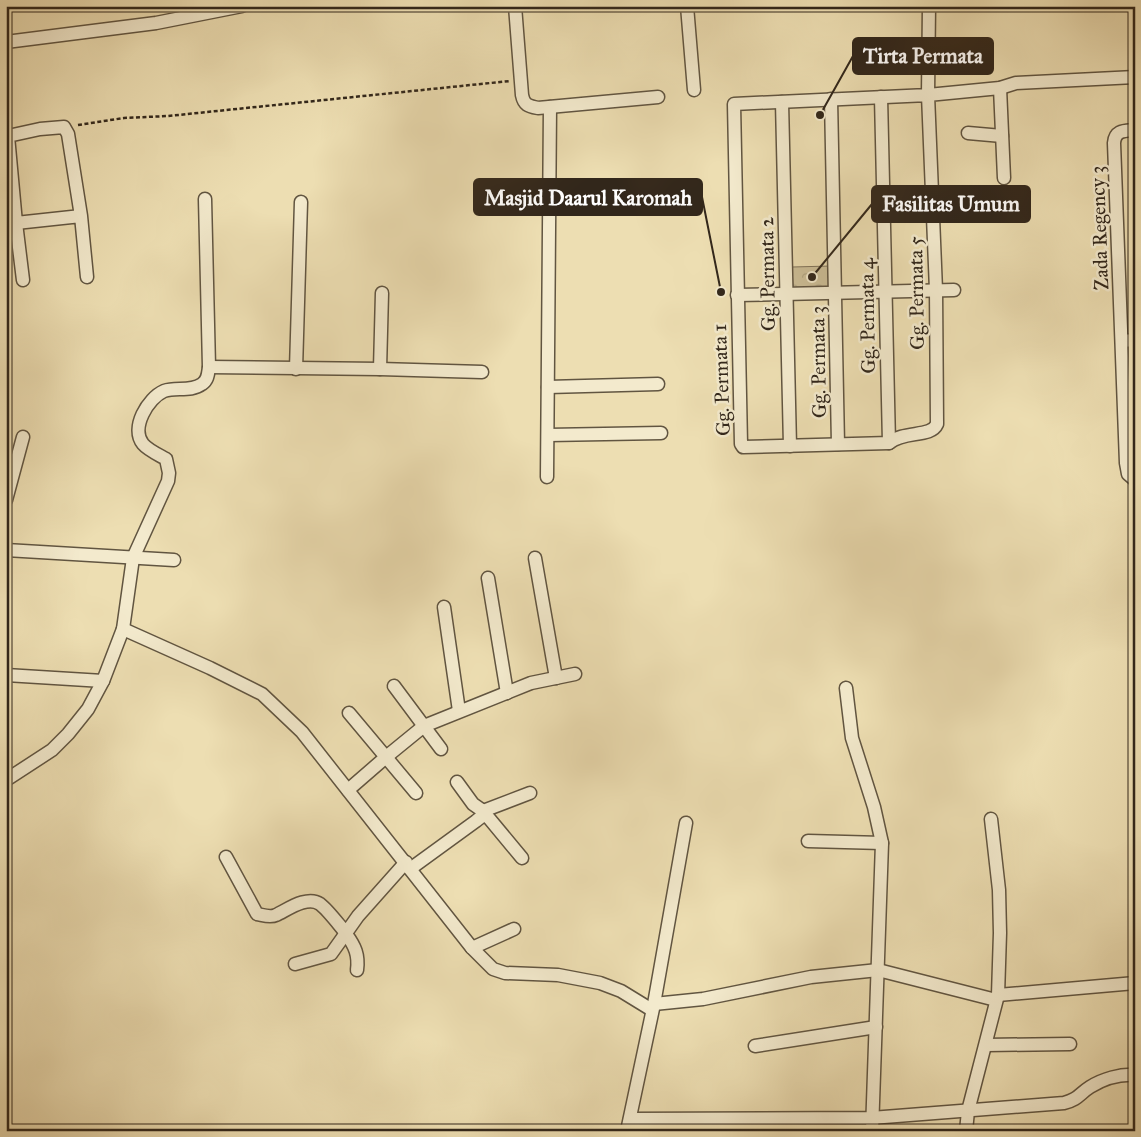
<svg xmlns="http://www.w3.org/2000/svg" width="1141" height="1137" font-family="'IM FELL Great Primer',serif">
<defs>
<pattern id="forest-crowns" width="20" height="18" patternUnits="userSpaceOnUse" patternTransform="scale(1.25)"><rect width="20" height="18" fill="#cdbf98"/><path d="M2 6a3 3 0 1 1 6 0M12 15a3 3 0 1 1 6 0" fill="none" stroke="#b0a482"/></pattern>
</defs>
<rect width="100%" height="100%" fill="#eddeb2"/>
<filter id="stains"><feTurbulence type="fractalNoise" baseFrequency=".004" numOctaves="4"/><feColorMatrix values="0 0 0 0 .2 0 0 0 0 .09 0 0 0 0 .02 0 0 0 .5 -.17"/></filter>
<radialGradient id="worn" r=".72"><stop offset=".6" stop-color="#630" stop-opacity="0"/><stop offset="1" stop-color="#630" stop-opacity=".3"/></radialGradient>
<path fill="url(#forest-crowns)" stroke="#80735a" d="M831,266L832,287L793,288L792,267Z"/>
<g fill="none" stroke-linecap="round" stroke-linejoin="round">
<defs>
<g id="minor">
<path d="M515,6L522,95C524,105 528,106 538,108L658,97"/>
<path d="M687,6L694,90"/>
<path d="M929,6L928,95L936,290L937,424C931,438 904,430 889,443L743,447L741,444L734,104L928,95L1000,88L1016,83L1135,77"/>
<path d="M6,42L156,23L242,6"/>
<path d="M1000,88L1004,178"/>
<path d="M881,97L889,443"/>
<path d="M831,99L838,444"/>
<path d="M782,102L790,446"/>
<path d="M1135,130C1124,131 1115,130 1114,143L1126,463L1128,474L1135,480"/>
<path d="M968,133L1002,136"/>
<path d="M81,216L68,134L64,127L40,129L8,136L16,223L81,216L87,277"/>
<path d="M16,223L23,280"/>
<path d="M737,295L954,290"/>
<path d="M1122,341L1135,340"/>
<path d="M209,367L380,369L482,372"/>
<path d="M296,369L301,202"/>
<path d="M380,369L382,293"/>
<path d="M548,387L658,384"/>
<path d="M548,435L661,433"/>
<path d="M547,477L550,107"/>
<path d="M6,500L23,437"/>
<path d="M6,550L174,560"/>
<path d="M535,558L556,678"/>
<path d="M488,578L507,693"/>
<path d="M444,607L459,711"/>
<path d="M123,629L210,668L262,694L302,732L472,948L493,969L505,973L558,975L600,983L621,991L652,1010"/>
<path d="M6,675L103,681"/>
<path d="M394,686L441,749"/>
<path d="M846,688L852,738L874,807L882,843L872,1131"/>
<path d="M349,713L416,793"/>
<path d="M6,780L52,750L68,734L88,709L103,681L123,629L133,558L168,481L169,473L166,459C159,455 148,450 143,444C130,428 148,398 164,391C176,387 191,392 202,384C208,380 208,374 209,367L205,199"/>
<path d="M457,782L473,804L483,811L530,793"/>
<path d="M348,790L386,757L424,726L531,683L575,674"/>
<path d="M808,841L882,843"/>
<path d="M226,857L257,914C263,915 270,918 276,915C287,910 307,895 320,904C328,910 339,925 346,933L358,916L406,862"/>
<path d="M410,869L476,821L481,817L483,811L522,858"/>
<path d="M346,934C355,946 359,955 357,970"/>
<path d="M472,948L514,929"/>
<path d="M295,964L331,954L346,933"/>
<path d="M998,995L1135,983"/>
<path d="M654,1004L703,999L811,977L878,970L996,1000"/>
<path d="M986,1045L1070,1044"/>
<path d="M755,1046L876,1027"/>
<path d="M630,1119L871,1118L1064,1103C1079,1099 1079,1094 1090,1087C1103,1079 1120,1074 1135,1075"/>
<path d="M627,1131L654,1004L686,823"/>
<path d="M966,1131L968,1111L998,995L1000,933L999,890L991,819"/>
</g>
</defs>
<use href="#minor" stroke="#615541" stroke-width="15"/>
<path stroke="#32271b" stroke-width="2.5" stroke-dasharray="4 2.5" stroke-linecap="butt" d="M78,125L124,118L168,116L510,81"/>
<use href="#minor" stroke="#f3eacd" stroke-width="12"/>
</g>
<g text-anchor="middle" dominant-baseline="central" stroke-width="5" stroke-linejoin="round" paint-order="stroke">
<g font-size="20" fill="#32271b" stroke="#f3eacd">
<text transform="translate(1099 228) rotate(-92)">Zada Regency 3</text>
<text transform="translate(767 274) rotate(-91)">Gg. Permata 2</text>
<text transform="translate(916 293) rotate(-91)">Gg. Permata 5</text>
<text transform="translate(867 316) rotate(-91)">Gg. Permata 4</text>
<text transform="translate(818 362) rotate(-91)">Gg. Permata 3</text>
<text transform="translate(721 380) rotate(-92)">Gg. Permata 1</text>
</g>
</g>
<path fill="none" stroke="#32271b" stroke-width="2" d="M820 115L853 56M721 292L702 197M812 277L872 204"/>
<g fill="#32271b" stroke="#f3eacd" stroke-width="2">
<circle cx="820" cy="115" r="5"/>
<circle cx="721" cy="292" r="5"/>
<circle cx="812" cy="277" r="5"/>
</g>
<g fill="#32271b" stroke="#32271b" stroke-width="2">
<rect x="853" y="38" width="140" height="36" rx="5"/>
<rect x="474" y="179" width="228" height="36" rx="5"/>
<rect x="872" y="186" width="158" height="36" rx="5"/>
</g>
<g font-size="21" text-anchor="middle" font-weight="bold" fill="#fff">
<text x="923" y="63">Tirta Permata</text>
<text x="588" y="205">Masjid Daarul Karomah</text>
<text x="951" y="211">Fasilitas Umum</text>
</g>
<rect width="1141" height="1137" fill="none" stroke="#eddeb2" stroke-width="25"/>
<rect x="8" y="8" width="1126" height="1122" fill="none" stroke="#32271b" stroke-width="2.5"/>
<rect x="12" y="12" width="1116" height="1112" fill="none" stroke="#32271b"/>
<rect width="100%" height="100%" filter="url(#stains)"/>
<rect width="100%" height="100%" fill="url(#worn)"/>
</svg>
